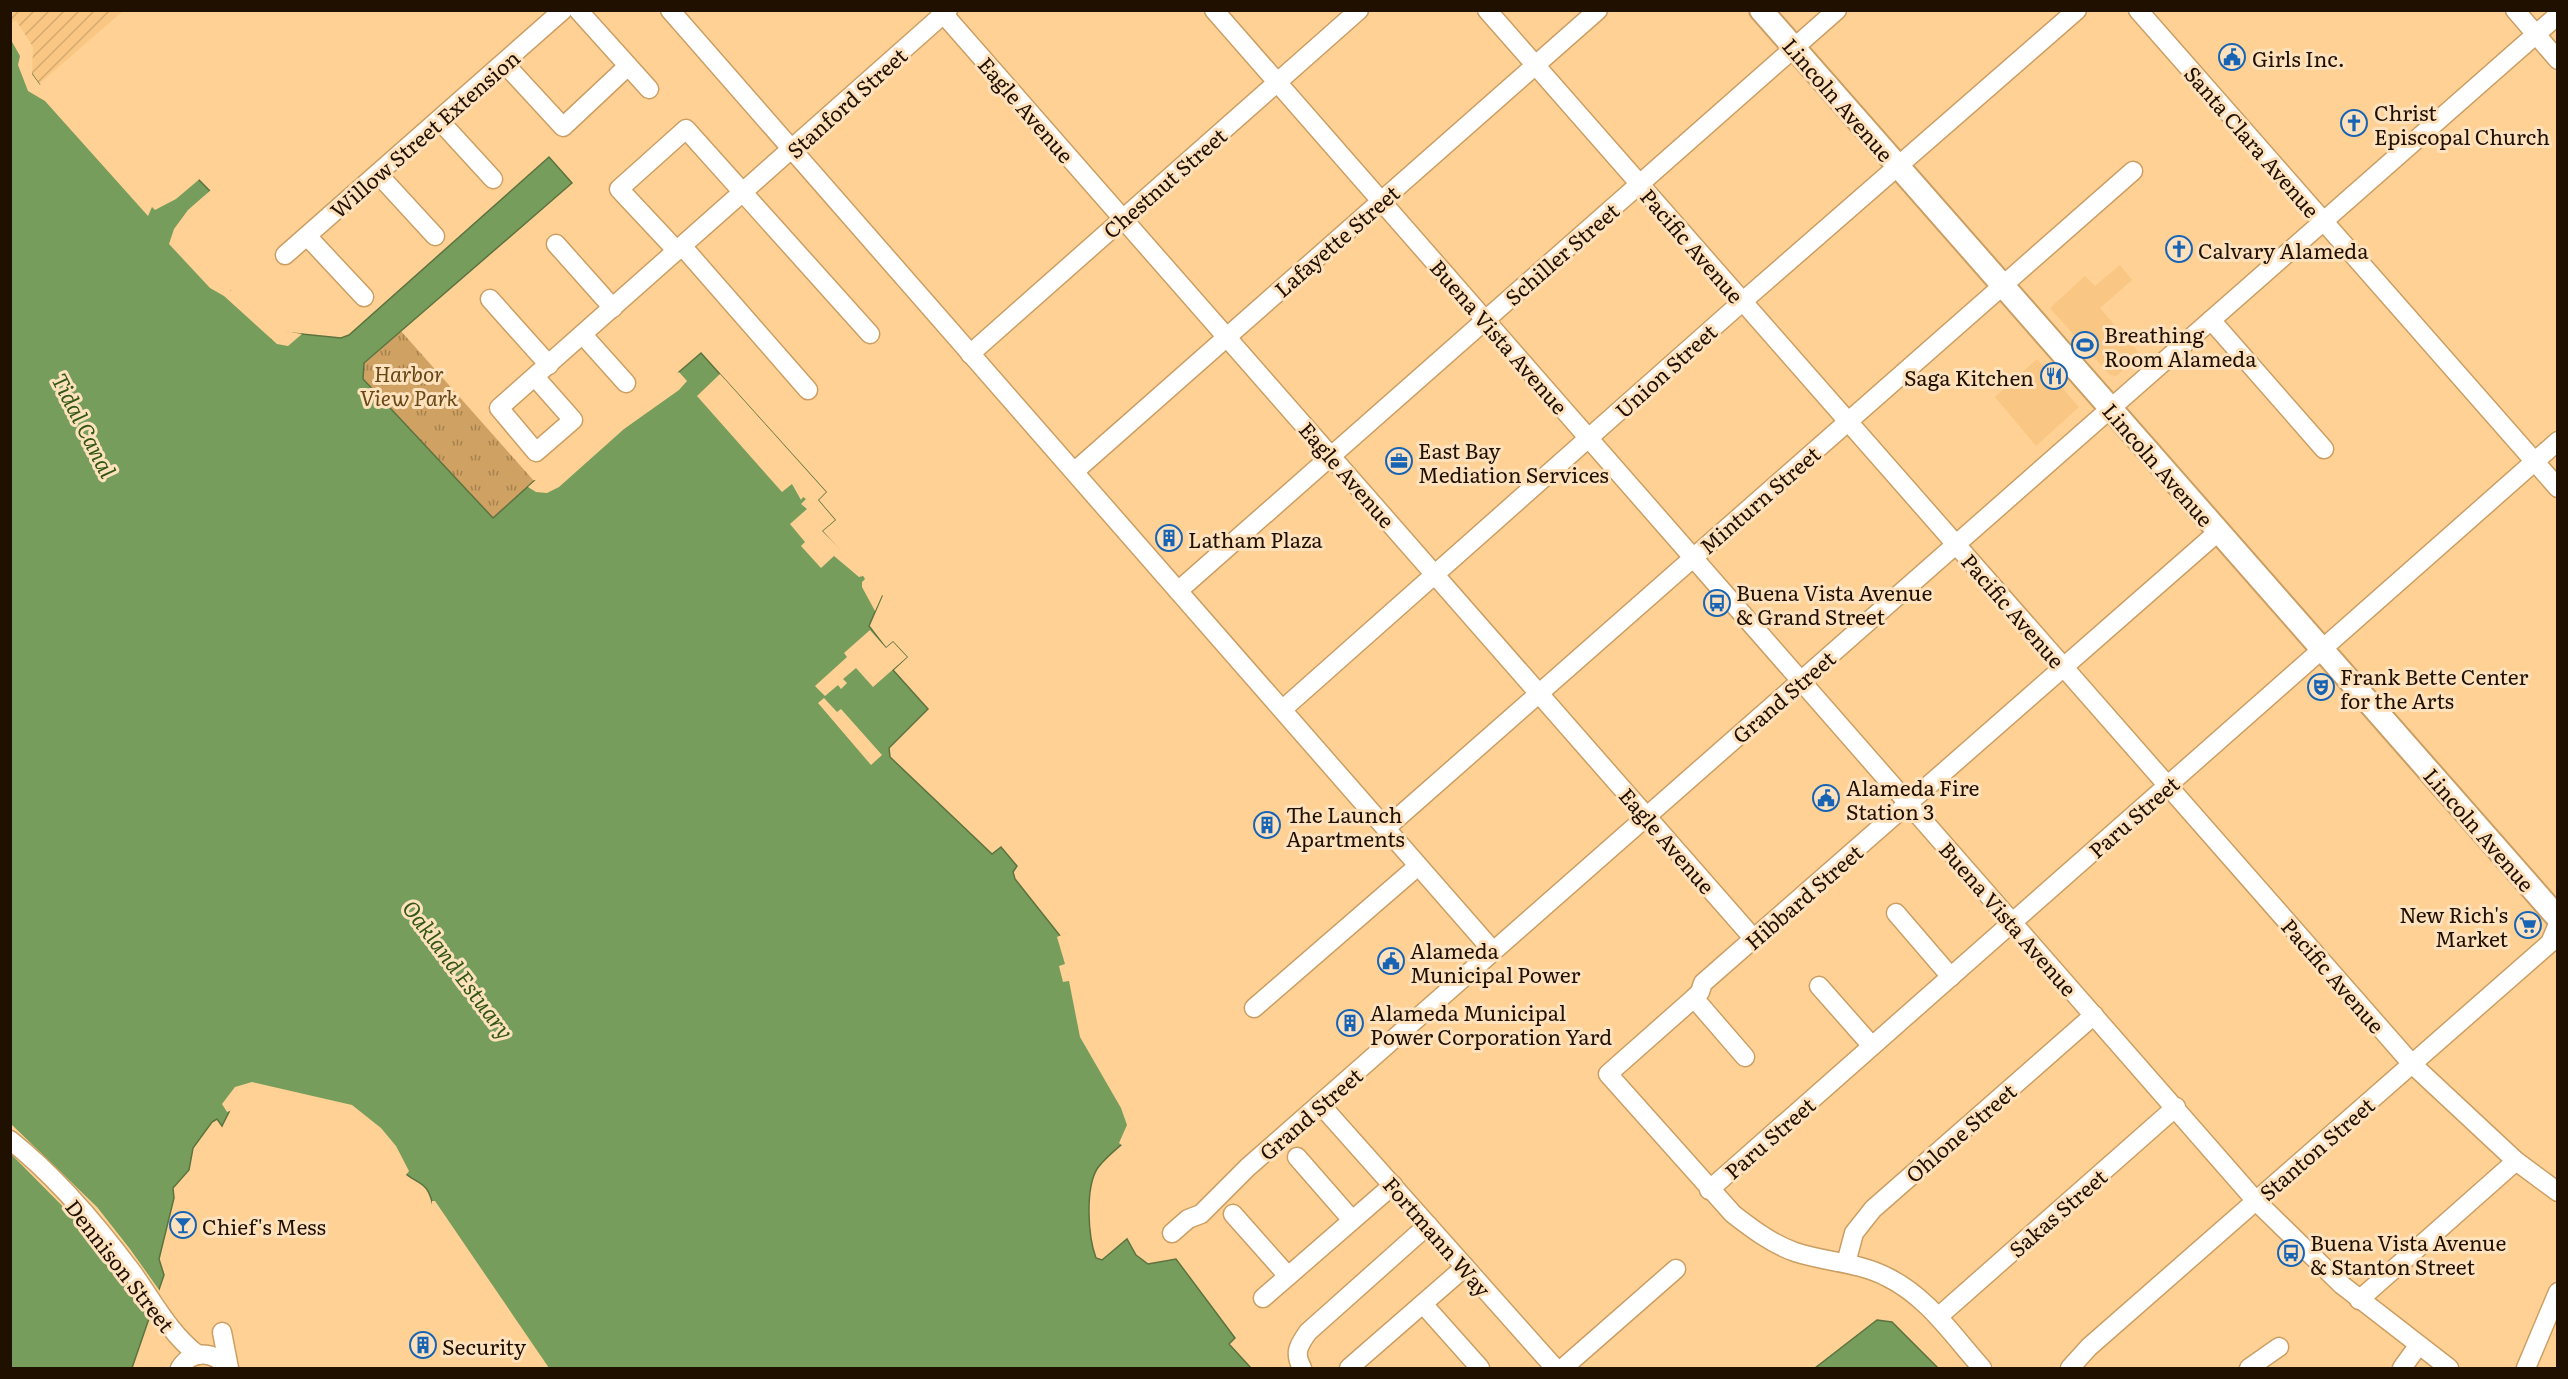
<svg xmlns="http://www.w3.org/2000/svg" width="2568" height="1379" font-family="Literata,serif">
<defs>
<pattern id="industrial-furrows" width="10" height="10" patternUnits="userSpaceOnUse" patternTransform="scale(1.5)"><rect width="10" height="10" fill="#f9c783"/><path d="M-1 1l2-2M0 10L10 0M9 11l2-2" fill="none" stroke="#d5aa6f"/></pattern>
<pattern id="grass-tufts" width="24" height="20" patternUnits="userSpaceOnUse" patternTransform="scale(1.5)"><rect width="24" height="20" fill="#cfa162"/><path d="M3 7l-1-3M5 7V3M7 7l1-3M15 17l-1-3M17 17v-4M19 17l1-3" fill="none" stroke="#a8824e"/></pattern>
</defs>
<rect width="100%" height="100%" fill="#ffd194"/>
<g fill="#f9c783">
<path d="M2120,265L2132,280L2100,308L2141,355L2116,376L2110,375L2050,308L2085,276L2095,286Z"/>
<path d="M2037,359L2079,407L2036,446L1995,397Z"/>
</g>
<path fill="url(#industrial-furrows)" d="M11,11H123L39,84L29,70L13,22L11,23Z"/>
<path fill="url(#grass-tufts)" d="M401,331L534,481L493,518L363,379L364,363Z"/>
<g fill="#769d5c" stroke="#5c7340" stroke-width="1.5">
<path d="M10,23L29,70L39,84L155,202L197,178L210,191L182,232L230,291L269,331L272,339L282,332L341,338L349,335L549,157L572,183L364,363L363,379L493,518L534,481L553,480L675,380L679,372L701,353L826,492L818,500L835,520L822,531L882,596L869,626L886,648L893,642L907,657L893,670L928,709L889,748L890,757L992,854L1001,847L1017,866L1013,872L1015,879L1061,937L1066,934L1081,1007L1135,1133C1123,1144 1106,1156 1097,1169C1085,1189 1088,1237 1096,1258L1102,1260L1127,1239L1136,1255L1148,1264L1176,1259L1235,1338L1229,1344L1251,1368H544L434,1211C428,1175 416,1188 399,1167C388,1154 383,1136 371,1124C341,1095 287,1094 248,1086L231,1095L233,1104L222,1126L217,1119L212,1122L193,1148L189,1170L173,1188L174,1198L159,1259L164,1275L132,1368H11Z"/>
<path d="M1877,1320L1892,1322L1938,1368H1815Z"/>
</g>
<g fill="#ffd194">
<path d="M16,20L33,47L32,74L40,85L42,83L50,90L57,91L156,198L196,176L202,177L176,199L155,210L152,207L148,216L45,101L28,91L18,65L20,56L11,40V23Z"/>
<path d="M212,189V196L186,231L228,281L232,288L230,291H234L272,329L273,335L280,330L302,334L288,346L277,344L224,296L210,288L169,244L174,229L188,210Z"/>
<path d="M679,372L687,381L679,390L624,429L559,487L547,493L536,492L528,487L538,478L551,477Z"/>
<path d="M720,374L826,492L818,500L835,520L822,531L881,589L883,593L875,611L862,587V582L865,579L863,576L859,577L834,556L821,568L801,546L805,542L790,524L807,509L801,504L806,499L803,497L801,500L792,484L782,492L697,396Z"/>
<path d="M870,630L886,648L893,642L907,657L873,687L856,668L843,679L847,683L841,689L838,685L825,696L815,686L847,657L844,653Z"/>
<path d="M824,698L837,712L841,709L882,755L871,765L818,703Z"/>
<path d="M1068,932L1084,1006L1135,1121L1138,1134L1124,1147L1119,1143L1127,1125L1121,1108L1080,1037L1069,981L1063,982L1059,966L1065,964L1057,937Z"/>
<path d="M252,1082L352,1105L381,1128L396,1146L409,1171L405,1176L398,1171L369,1126L338,1107L249,1089L235,1097L236,1104L233,1110L227,1112L222,1104L235,1087Z"/>
<path d="M11,1124L97,1207L130,1249L162,1294L154,1319L87,1231L11,1154Z"/>
<path d="M432,1201H435L549,1368H540L443,1231L432,1213Z"/>
</g>
<g fill="none" stroke-linecap="round" stroke-linejoin="round">
<defs>
<g id="minor">
<path d="M578,10L649,89"/>
<path d="M670,10L1493,951"/>
<path d="M940,10L1754,939"/>
<path d="M1214,10L2256,1201L2342,1285L2449,1368"/>
<path d="M1487,10L2412,1064L2516,1161L2558,1192"/>
<path d="M2138,10L2558,488"/>
<path d="M2515,10L2558,60"/>
<path d="M504,63L563,127L628,66"/>
<path d="M439,120L493,179"/>
<path d="M378,174L435,236"/>
<path d="M307,236L364,297"/>
<path d="M556,244L613,308"/>
<path d="M683,247L808,390"/>
<path d="M677,251L619,189L686,129L870,334"/>
<path d="M285,255L563,10"/>
<path d="M490,299L549,365"/>
<path d="M2211,320L2324,449"/>
<path d="M583,335L626,383"/>
<path d="M970,354L1359,10"/>
<path d="M535,377L573,420L536,452L499,408L948,10"/>
<path d="M1075,471L1598,10"/>
<path d="M1178,591L1837,10"/>
<path d="M1283,709L1742,302L2077,10"/>
<path d="M1386,828L2133,171"/>
<path d="M1896,913L1951,977"/>
<path d="M1819,986L1872,1046"/>
<path d="M1694,998L1745,1057"/>
<path d="M1254,1008L1418,866"/>
<path d="M1320,1104L1555,1368"/>
<path d="M10,1140C57,1177 97,1225 132,1272C153,1301 169,1333 198,1355"/>
<path d="M1297,1157L1352,1220"/>
<path d="M1709,1190L2558,441"/>
<path d="M1233,1214L1288,1276"/>
<path d="M1172,1233L1188,1219L1201,1214L1248,1167L2558,15"/>
<path d="M1846,1263L1854,1233L1873,1209L2094,1015"/>
<path d="M1263,1298L1393,1185"/>
<path d="M2359,1300L2516,1161"/>
<path d="M1423,1304L1480,1368"/>
<path d="M1938,1317L2176,1107"/>
<path d="M222,1332L229,1368"/>
<path d="M180,1368C192,1349 215,1351 227,1368"/>
<path d="M1302,1368C1294,1353 1298,1346 1308,1332L1428,1225"/>
<path d="M1349,1368L1465,1267"/>
<path d="M1563,1368L1676,1269"/>
<path d="M1982,1368C1953,1336 1928,1297 1887,1277C1858,1262 1825,1262 1795,1252C1772,1244 1751,1228 1733,1214L1608,1074L1694,998L1700,992L1703,983L2219,531"/>
<path d="M2070,1368L2089,1347L2550,943L2558,924"/>
<path d="M2249,1368L2279,1347"/>
<path d="M2402,1368L2418,1346"/>
<path d="M2526,1368L2558,1292"/>
</g>
<path id="major" d="M1761,10L2558,918"/>
</defs>
<use href="#minor" stroke="#cb9f64" stroke-width="21"/>
<use href="#major" stroke="#cb9f64" stroke-width="26"/>
<use href="#minor" stroke="#fff" stroke-width="18"/>
<use href="#major" stroke="#fff" stroke-width="22"/>
</g>
<defs>
<symbol id="civic-ring" viewBox="-11 -11 22 22"><circle r="9.5" fill="#fee2be" stroke="#1864b4" stroke-width="1.5"/><path d="M-.6-6.5H3V-4.5H.6V-3L4-1V1h2V6H-6V1h2V-1L-.6-3ZM-1.2 2.5V6h2.4V2.5Z" fill="#1864b4"/></symbol>
<symbol id="church-ring" viewBox="-11 -11 22 22"><circle r="9.5" fill="#fee2be" stroke="#1864b4" stroke-width="1.5"/><path d="M-1.2-6h2.4v3.5h3.3v2.4h-3.3V6h-2.4V-.1h-3.3v-2.4h3.3Z" fill="#1864b4"/></symbol>
<symbol id="stadium-ring" viewBox="-11 -11 22 22"><circle r="9.5" fill="#fee2be" stroke="#1864b4" stroke-width="1.5"/><path d="M0-5a6.5 5 0 1 0 0 10a6.5 5 0 1 0 0-10ZM-3.5-1.8h7v3.6h-7Z" fill="#1864b4"/></symbol>
<symbol id="restaurant-ring" viewBox="-11 -11 22 22"><circle r="9.5" fill="#fee2be" stroke="#1864b4" stroke-width="1.5"/><path d="M-5-6h1v4h1v-4h1v4h1v-4h1v5L-1.5 .5V6h-2V.5L-5-1ZM5-6V6H3V1.5H1.5Q1.5-4 5-6Z" fill="#1864b4"/></symbol>
<symbol id="office-ring" viewBox="-11 -11 22 22"><circle r="9.5" fill="#fee2be" stroke="#1864b4" stroke-width="1.5"/><path d="M-6-3h4V-5.5h4V-3h4V5H-6ZM-1-4.5V-3h2v-1.5ZM-6 0V1H6V0Z" fill="#1864b4"/></symbol>
<symbol id="building-ring" viewBox="-11 -11 22 22"><circle r="9.5" fill="#fee2be" stroke="#1864b4" stroke-width="1.5"/><path d="M-4-6H4V6H1V3H-1V6H-4ZM-2.5-4.3h1.7v1.8h-1.7ZM.8-4.3h1.7v1.8H.8ZM-2.5-1h1.7V.8h-1.7ZM.8-1h1.7V.8H.8Z" fill="#1864b4"/></symbol>
<symbol id="bus-ring" viewBox="-11 -11 22 22"><circle r="9.5" fill="#fee2be" stroke="#1864b4" stroke-width="1.5"/><path d="M-5-6H5V4H4V6H2V4H-2V6H-4V4H-5ZM-3.5-4V0h7V-4ZM-3.5 1.2v1.5H-2V1.2ZM2 1.2v1.5H3.5V1.2Z" fill="#1864b4"/></symbol>
<symbol id="theatre-ring" viewBox="-11 -11 22 22"><circle r="9.5" fill="#fee2be" stroke="#1864b4" stroke-width="1.5"/><path d="M-5-5.5Q0-4 5-5.5V0Q5 5 0 6Q-5 5-5 0ZM-3.3-2.5H-1v1.5H-3.3ZM1-2.5H3.3v1.5H1ZM-2.8 1Q0 5.5 2.8 1Z" fill="#1864b4"/></symbol>
<symbol id="supermarket-ring" viewBox="-11 -11 22 22"><circle r="9.5" fill="#fee2be" stroke="#1864b4" stroke-width="1.5"/><path d="M-6-5.5h2.5l.6 2H6L4.5 2H-2.5L-4.4-4H-6ZM-1.5 3.2a1.3 1.3 0 1 0 .1 0ZM3 3.2a1.3 1.3 0 1 0 .1 0Z" fill="#1864b4"/></symbol>
<symbol id="bar-ring" viewBox="-11 -11 22 22"><circle r="9.5" fill="#fee2be" stroke="#1864b4" stroke-width="1.5"/><path d="M-6-5H6L.8 .8V4.5H3.5V6h-7V4.5H-.8V.8Z" fill="#1864b4"/></symbol>
</defs>
<g fill-rule="evenodd">
<use href="#civic-ring" x="2217" y="42" width="30" height="30"/>
<use href="#church-ring" x="2339" y="108" width="30" height="30"/>
<use href="#church-ring" x="2164" y="234" width="30" height="30"/>
<use href="#stadium-ring" x="2070" y="330" width="30" height="30"/>
<use href="#restaurant-ring" x="2039" y="361" width="30" height="30"/>
<use href="#office-ring" x="1384" y="446" width="30" height="30"/>
<use href="#building-ring" x="1154" y="523" width="30" height="30"/>
<use href="#bus-ring" x="1702" y="588" width="30" height="30"/>
<use href="#theatre-ring" x="2306" y="672" width="30" height="30"/>
<use href="#civic-ring" x="1811" y="783" width="30" height="30"/>
<use href="#building-ring" x="1252" y="810" width="30" height="30"/>
<use href="#supermarket-ring" x="2513" y="910" width="30" height="30"/>
<use href="#civic-ring" x="1376" y="946" width="30" height="30"/>
<use href="#building-ring" x="1335" y="1008" width="30" height="30"/>
<use href="#bar-ring" x="168" y="1210" width="30" height="30"/>
<use href="#bus-ring" x="2276" y="1238" width="30" height="30"/>
<use href="#building-ring" x="408" y="1330" width="30" height="30"/>
</g>
<g text-anchor="middle" dominant-baseline="central" stroke-width="6" stroke-linejoin="round" paint-order="stroke">
<g font-size="21" fill="#201000" stroke="#fee2be" text-anchor="start">
<text x="2252" y="57">Girls Inc.</text>
<text x="2374" y="111">Christ<tspan x="2374" dy="24">Episcopal Church</tspan></text>
<text x="2198" y="249">Calvary Alameda</text>
<text x="2104" y="333">Breathing<tspan x="2104" dy="24">Room Alameda</tspan></text>
<text x="2034" y="376" text-anchor="end">Saga Kitchen</text>
<text x="1418" y="449">East Bay<tspan x="1418" dy="24">Mediation Services</tspan></text>
<text x="1188" y="538">Latham Plaza</text>
<text x="1736" y="591">Buena Vista Avenue<tspan x="1736" dy="24">&amp; Grand Street</tspan></text>
<text x="2340" y="675">Frank Bette Center<tspan x="2340" dy="24">for the Arts</tspan></text>
<text x="1846" y="786">Alameda Fire<tspan x="1846" dy="24">Station 3</tspan></text>
<text x="1286" y="813">The Launch<tspan x="1286" dy="24">Apartments</tspan></text>
<text x="2508" y="913" text-anchor="end">New Rich's<tspan x="2508" dy="24">Market</tspan></text>
<text x="1410" y="949">Alameda<tspan x="1410" dy="24">Municipal Power</tspan></text>
<text x="1370" y="1011">Alameda Municipal<tspan x="1370" dy="24">Power Corporation Yard</tspan></text>
<text x="202" y="1225">Chief's Mess</text>
<text x="2310" y="1241">Buena Vista Avenue<tspan x="2310" dy="24">&amp; Stanton Street</tspan></text>
<text x="442" y="1345">Security</text>
</g>
<g font-size="21" fill="#201000" stroke="#fee2be">
<text transform="translate(1839 99) rotate(49)">Lincoln Avenue</text>
<text transform="translate(846 102) rotate(-42)">Stanford Street</text>
<text transform="translate(1027 109) rotate(49)">Eagle Avenue</text>
<text transform="translate(424 133) rotate(-41)">Willow Street Extension</text>
<text transform="translate(2253 141) rotate(49)">Santa Clara Avenue</text>
<text transform="translate(1164 182) rotate(-41)">Chestnut Street</text>
<text transform="translate(1336 240) rotate(-41)">Lafayette Street</text>
<text transform="translate(1693 245) rotate(49)">Pacific Avenue</text>
<text transform="translate(1561 253) rotate(-41)">Schiller Street</text>
<text transform="translate(1500 336) rotate(49)">Buena Vista Avenue</text>
<text transform="translate(1665 370) rotate(-42)">Union Street</text>
<text transform="translate(2159 464) rotate(49)">Lincoln Avenue</text>
<text transform="translate(1348 474) rotate(49)">Eagle Avenue</text>
<text transform="translate(1759 499) rotate(-41)">Minturn Street</text>
<text transform="translate(2014 610) rotate(49)">Pacific Avenue</text>
<text transform="translate(1783 696) rotate(-41)">Grand Street</text>
<text transform="translate(2133 816) rotate(-41)">Paru Street</text>
<text transform="translate(2480 829) rotate(49)">Lincoln Avenue</text>
<text transform="translate(1668 840) rotate(49)">Eagle Avenue</text>
<text transform="translate(1803 896) rotate(-41)">Hibbard Street</text>
<text transform="translate(2009 918) rotate(49)">Buena Vista Avenue</text>
<text transform="translate(2334 975) rotate(49)">Pacific Avenue</text>
<text transform="translate(1310 1113) rotate(-41)">Grand Street</text>
<text transform="translate(1960 1132) rotate(-41)">Ohlone Street</text>
<text transform="translate(1769 1137) rotate(-41)">Paru Street</text>
<text transform="translate(2316 1148) rotate(-41)">Stanton Street</text>
<text transform="translate(2057 1212) rotate(-41)">Sakas Street</text>
<text transform="translate(1438 1236) rotate(49)">Fortmann Way</text>
<text transform="translate(121 1265) rotate(52)">Dennison Street</text>
</g>
<g font-size="21" font-style="italic" fill="#684715" stroke="#fee2be">
<text x="409" y="372">Harbor<tspan x="409" dy="24">View Park</tspan></text>
</g>
<g font-size="22" font-style="italic" fill="#335813" stroke="#fee2be">
<text transform="translate(85 425) rotate(63)">Tidal Canal</text>
<text transform="translate(459 969) rotate(53)">Oakland Estuary</text>
</g>
</g>
<rect width="2568" height="1379" fill="none" stroke="#201000" stroke-width="24"/>
</svg>
